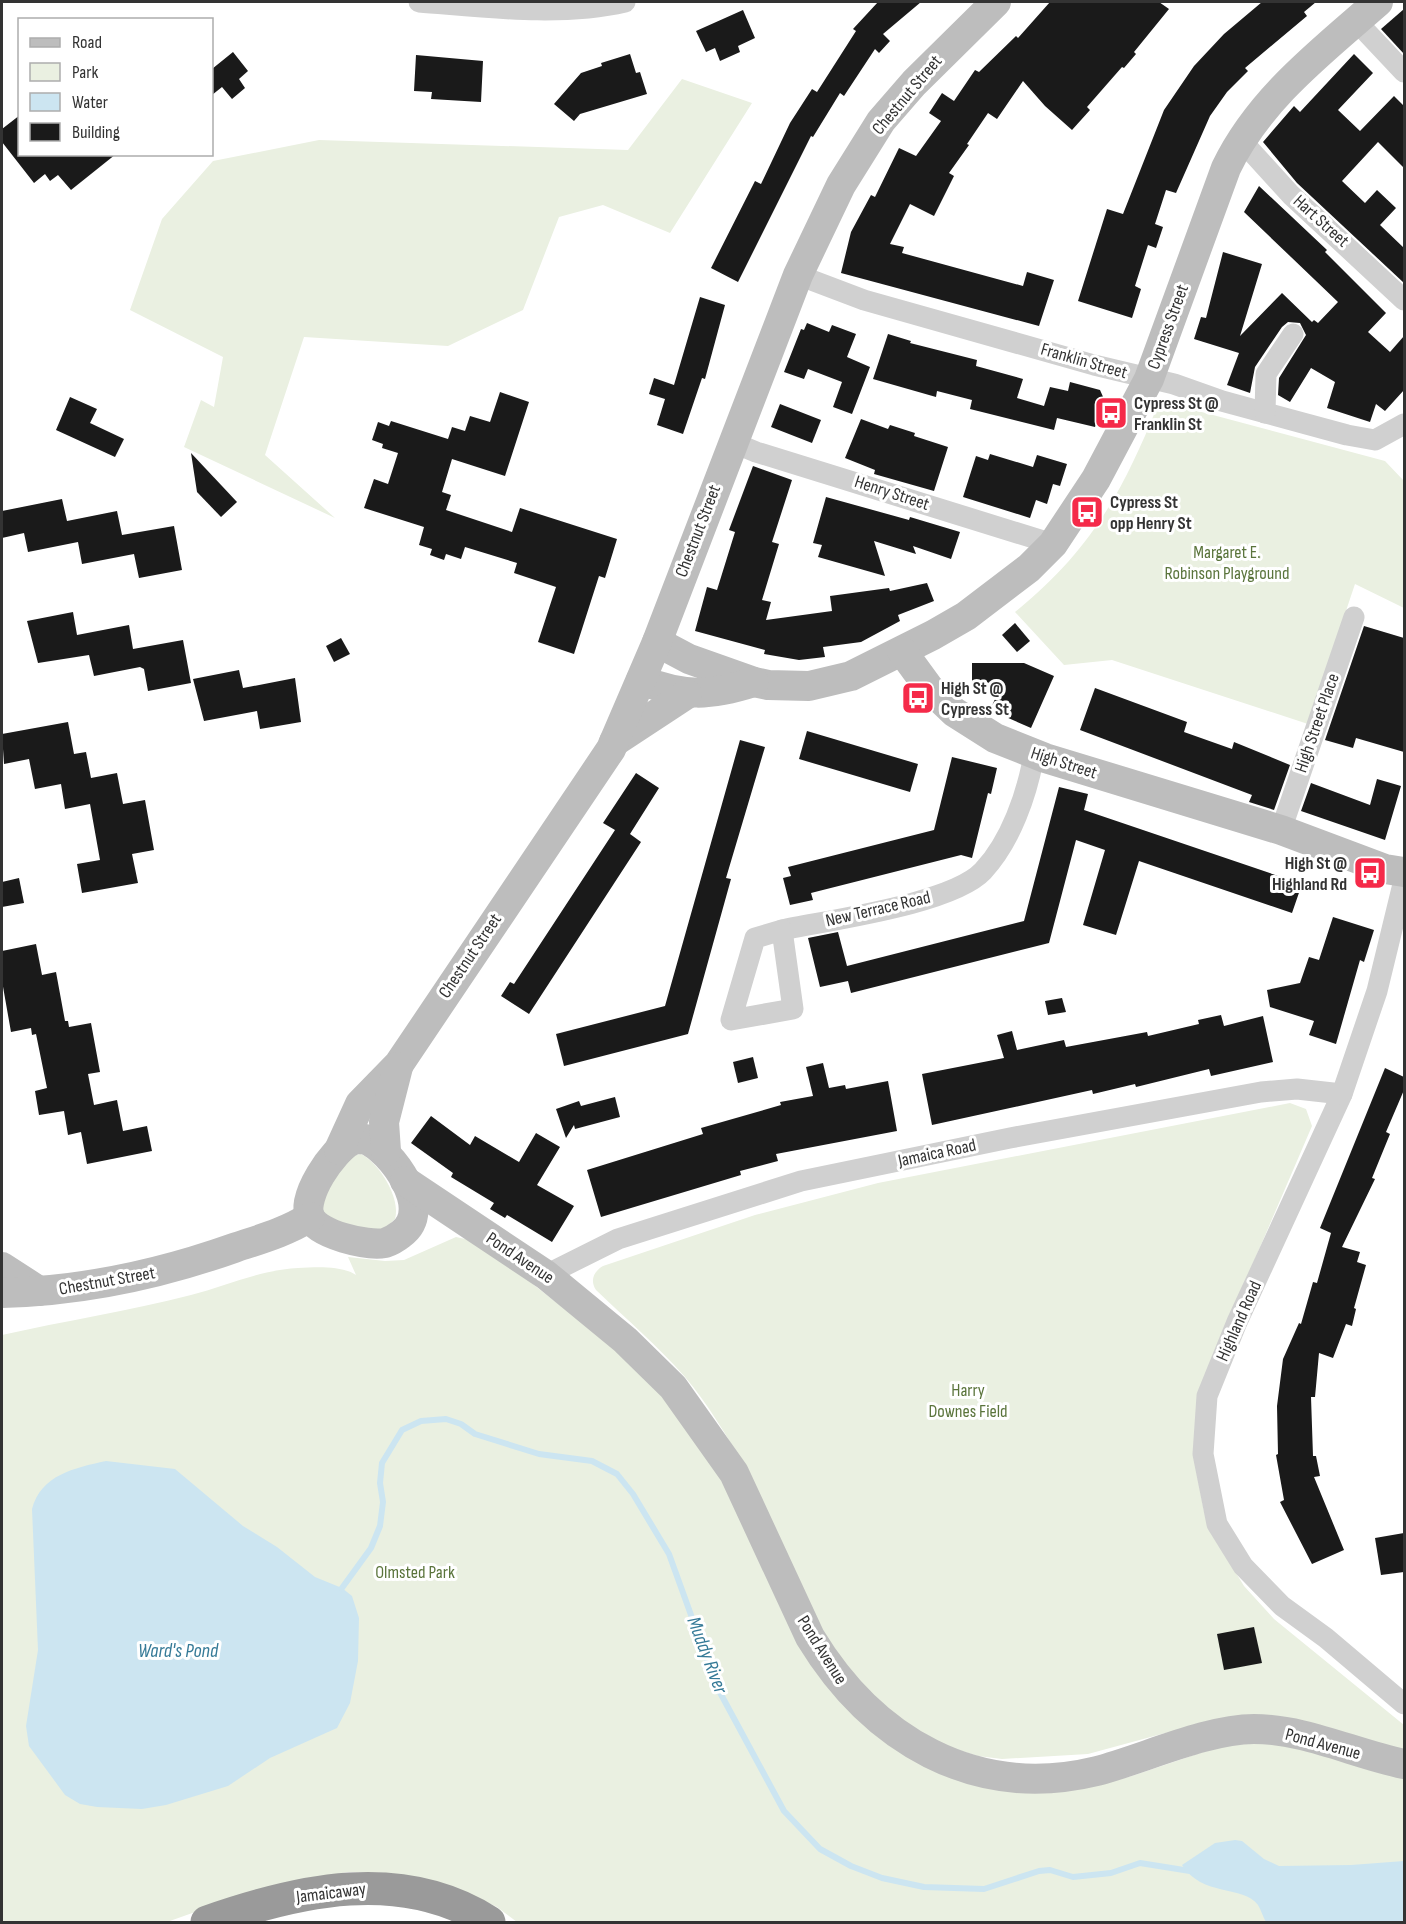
<svg xmlns="http://www.w3.org/2000/svg" width="1406" height="1924" font-family="'Sofia Sans Condensed',sans-serif">
<rect width="100%" height="100%" fill="#fff"/>
<g fill="#eaf0e1">
<path d="M682,79L752,103L670,233L603,205L559,217L523,310L448,346L304,337L265,455L335,518L184,447L201,400L214,407L223,357L130,310L162,219L213,161L319,140L628,150Z"/>
<path d="M1162,403H1168L1385,461L1404,481V608L1355,584L1308,724L1112,660L1064,665L1015,612C1089,552 1122,494 1157,407Z"/>
<path d="M1290,1103L1306,1109L1312,1126L1227,1324L1196,1469L1204,1511L1214,1537L1244,1586L1274,1619L1404,1725V1750L1169,1732L1088,1754L1002,1759L978,1756L920,1738L839,1665L744,1465C726,1435 708,1404 685,1377C658,1346 626,1319 596,1290C590,1281 593,1272 603,1266L755,1215L878,1183Z"/>
<path d="M361,1154C379,1163 401,1198 395,1219L381,1232L331,1221L322,1210L329,1180L347,1156Z"/>
<path d="M456,1237L479,1242L667,1389L897,1746L1091,1784L1129,1777L1230,1743L1269,1742L1404,1774V1922H517L497,1907L461,1890L389,1873L348,1872L302,1880L229,1900L167,1922H2V1335C64,1321 129,1311 191,1295C226,1286 260,1270 298,1268C315,1267 341,1265 356,1275L348,1257L385,1261L404,1260Z"/>
</g>
<g fill="#cce5f1">
<path d="M106,1461L175,1469L243,1526L277,1547L315,1577L342,1588L352,1596L359,1618L358,1661L350,1703L337,1728L270,1758L228,1786L166,1805L142,1809L97,1807L80,1804L65,1795L29,1746L26,1726L38,1650L32,1509C41,1475 74,1468 106,1461Z"/>
<path d="M1235,1840L1242,1841L1264,1859L1279,1866L1351,1865L1404,1861V1922H1266C1263,1917 1261,1910 1258,1905C1243,1885 1202,1897 1182,1865L1215,1843Z"/>
</g>
<g fill="none" stroke-linecap="round" stroke-linejoin="round">
<path stroke="#cce5f1" stroke-width="6" d="M342,1588L371,1548L380,1526L383,1502L380,1483L382,1463L402,1430L421,1421L446,1419L461,1424L475,1434L539,1454L592,1461L617,1474L633,1494L669,1554L717,1687L784,1811L820,1849L851,1866L882,1878L924,1887L984,1889L1039,1871L1050,1870L1073,1877L1111,1873L1140,1863L1190,1871"/>
</g>
<g fill="#1a1a1a">
<path d="M878,2H921L883,34L890,41L879,53L875,49L844,96L840,93L813,137L811,136L738,282L711,268L755,181L761,184L790,123L812,89L817,92L856,31L853,29Z"/>
<path d="M1050,2H1159L1169,9L1134,52L1136,54L1124,68L1122,67L1087,107L1090,110L1072,130L1045,106L1023,81L997,119L988,113L967,144L969,145L949,173L954,176L934,216L910,204L890,244L904,247L902,253L1023,286L1027,272L1054,280L1039,326L841,273L851,232L871,195L875,197L899,148L916,156L941,121L929,113L942,93L954,101L975,70L979,72L1016,36L1018,38Z"/>
<path d="M1262,2H1316L1304,12L1307,16L1245,68L1248,71L1227,92L1210,116L1176,193L1166,190L1155,224L1163,227L1156,248L1148,245L1135,286L1141,289L1132,318L1078,301L1107,209L1123,214L1164,110L1194,66L1224,34Z"/>
<path d="M1404,9V54L1381,29Z"/>
<path d="M743,10L755,38L738,46L740,52L720,61L715,48L706,52L696,31Z"/>
<path d="M233,52L248,71L239,79L245,88L232,99L222,87L212,95V69Z"/>
<path d="M630,54L636,73L640,72L647,94L580,114L574,121L554,104L581,73L602,66L601,63Z"/>
<path d="M1354,54L1373,73L1338,110L1360,131L1394,96L1404,106V168L1378,142L1342,181L1365,203L1377,190L1396,208L1380,225L1404,248V283L1297,183L1263,142L1294,106L1300,112Z"/>
<path d="M416,55L483,61L481,102L431,99L432,92L414,91Z"/>
<path d="M20,115V154H116L71,190L58,175L50,181L45,174L34,183L2,142V129Z"/>
<path d="M1259,186L1327,250L1325,252L1386,313L1368,332L1390,352L1404,336V390L1385,411L1376,404L1370,422L1327,408L1335,382L1311,368L1290,402L1278,395L1279,378L1306,335L1300,323L1288,322L1282,327L1255,367L1250,393L1227,385L1239,353L1194,339L1201,317L1206,318L1223,252L1262,264L1240,336L1282,293L1312,322L1314,320L1318,323L1338,302L1244,212Z"/>
<path d="M700,297L725,305L705,379L702,378L683,434L657,425L665,399L649,394L654,378L674,385Z"/>
<path d="M807,323L829,332L832,325L856,334L847,357L870,367L852,414L833,407L842,382L808,369L804,379L784,372L801,329L804,330Z"/>
<path d="M888,334L911,341L910,343L977,360L976,366L1023,379L1017,398L1044,406L1050,387L1068,391L1070,382L1100,390L1104,399L1095,427L1057,418L1054,430L970,409L972,400L937,391L936,397L873,379Z"/>
<path d="M500,392L529,402L505,476L452,459L442,492L451,495L446,510L512,532L520,508L617,539L605,578L599,576L574,654L538,642L556,587L514,573L517,563L465,547L461,559L446,554L444,560L430,555L432,549L419,545L424,527L364,508L374,479L388,484L398,453L382,448L383,444L372,440L378,422L389,426L391,421L448,439L452,427L465,431L470,416L490,422Z"/>
<path d="M70,397L97,409L90,423L124,439L115,457L56,430Z"/>
<path d="M780,404L821,420L812,443L771,427Z"/>
<path d="M861,419L888,429L890,425L915,433L914,436L948,447L934,491L874,474L875,470L845,458Z"/>
<path d="M191,453L237,502L221,517L197,492Z"/>
<path d="M990,454L1033,467L1037,455L1067,464L1060,486L1053,484L1047,504L1036,500L1030,518L963,497L976,456L988,460Z"/>
<path d="M753,466L792,480L772,542L779,544L762,600L771,602L766,620L832,611L830,596L889,588L890,591L927,583L934,601L898,615L900,621L861,642L823,647L825,657L799,660L764,654L765,650L695,631L707,587L717,590L735,532L729,530Z"/>
<path d="M826,497L909,520L910,517L960,532L951,559L913,546L916,554L874,541L885,576L818,557L822,545L813,543Z"/>
<path d="M62,499L67,521L117,511L122,535L174,526L182,570L139,578L134,554L82,564L78,542L28,552L24,533L2,538V511Z"/>
<path d="M73,612L77,635L129,625L133,649L183,640L191,683L148,691L144,669L140,667L94,676L89,655L38,663L27,621Z"/>
<path d="M1015,623L1030,641L1017,652L1002,635Z"/>
<path d="M1364,626L1404,638V752L1356,738L1353,748L1325,740Z"/>
<path d="M341,638L350,654L334,662L326,646Z"/>
<path d="M972,663H1024L1054,676L1031,728L990,710L1000,688H972Z"/>
<path d="M239,670L243,688L295,678L301,722L260,729L257,711L204,721L193,679Z"/>
<path d="M1095,688L1187,722L1184,732L1232,749L1234,742L1290,765L1274,810L1249,802L1252,795L1080,730Z"/>
<path d="M68,722L74,754L86,752L91,778L117,773L123,804L145,800L154,850L132,854L138,883L82,893L77,864L100,860L90,804L65,809L61,784L35,789L29,759L4,764L2,734Z"/>
<path d="M807,731L918,764L910,792L799,759Z"/>
<path d="M740,740L765,747L726,878L731,879L688,1034L564,1066L556,1034L665,1006Z"/>
<path d="M952,757L997,768L991,794L988,793L972,858L961,855L811,893L813,900L790,905L783,878L791,876L788,867L934,830Z"/>
<path d="M636,773L659,788L630,834L641,842L529,1014L501,996L510,982L514,984L615,830L603,823Z"/>
<path d="M1377,779L1401,786L1385,840L1301,811L1311,783L1370,805Z"/>
<path d="M1059,787L1088,794L1084,810L1302,884L1292,913L1139,861L1116,935L1083,925L1105,850L1076,840L1049,943L851,993L848,981L820,987L808,938L838,932L847,966L1024,921Z"/>
<path d="M19,878L24,903L2,907V882Z"/>
<path d="M1333,917L1374,930L1364,962L1360,960L1336,1044L1309,1035L1314,1021L1270,1007L1267,990L1300,983L1309,957L1319,960Z"/>
<path d="M36,944L42,975L56,972L65,1021H68L69,1027L91,1023L100,1072L88,1074L94,1105L117,1100L123,1131L147,1126L152,1151L87,1164L81,1132L68,1135L64,1111L39,1115L35,1091L47,1088L36,1034L32,1035L31,1028L11,1032L2,981V951Z"/>
<path d="M1062,998L1066,1012L1048,1015L1045,1001Z"/>
<path d="M1221,1015L1224,1026L1263,1016L1273,1062L1211,1076L1209,1069L1136,1087L1135,1084L1093,1094L1092,1090L932,1125L922,1074L1004,1058L997,1035L1012,1031L1017,1050L1064,1040L1066,1047L1147,1032L1148,1036L1199,1024L1198,1020Z"/>
<path d="M753,1057L758,1078L738,1083L733,1062Z"/>
<path d="M823,1063L829,1088L845,1085L846,1089L888,1081L897,1131L776,1154L778,1161L740,1171L741,1175L601,1217L587,1170L703,1134L701,1128L781,1105L780,1102L813,1096L806,1067Z"/>
<path d="M1385,1068L1404,1077V1090L1386,1132L1390,1134L1372,1178L1375,1179L1342,1247L1360,1252L1357,1262L1366,1265L1354,1308L1356,1309L1352,1326L1346,1324L1333,1358L1319,1353L1315,1397H1311L1313,1456H1316L1320,1476L1314,1477L1344,1550L1312,1564L1280,1502L1284,1500L1276,1455L1278,1454L1277,1406L1283,1359L1299,1323L1301,1324L1313,1282L1317,1283L1331,1233L1320,1228Z"/>
<path d="M615,1097L620,1117L575,1129L574,1125L566,1138L556,1109L579,1101L581,1106Z"/>
<path d="M431,1116L470,1145L475,1136L519,1162L536,1133L560,1147L537,1185L574,1206L552,1242L507,1215L505,1218L490,1209L494,1203L451,1177L453,1173L411,1143Z"/>
<path d="M1404,1533V1572L1381,1575L1375,1538Z"/>
<path d="M1254,1627L1262,1663L1224,1670L1217,1634Z"/>
</g>
<g fill="none" stroke-linecap="round" stroke-linejoin="round">
<g stroke="#d0d0d0" stroke-width="21">
<path d="M419,2C484,7 561,17 625,2"/>
<path d="M1356,21L1404,72"/>
<path d="M1240,139L1291,195L1404,300"/>
<path d="M798,275L864,300L1094,365L1174,384L1222,401L1347,435L1375,440L1404,424"/>
<path d="M1265,413L1266,374L1293,334"/>
<path d="M732,442L756,452L1053,544"/>
<path d="M1281,830L1354,617"/>
<path d="M1404,880L1377,991L1342,1094L1237,1322L1207,1396L1203,1454L1217,1524L1243,1566L1282,1606L1326,1638L1404,1704"/>
<path d="M782,930C829,920 952,904 983,871C1011,841 1027,794 1034,755"/>
<path d="M782,930L793,1009L731,1020L755,938Z"/>
<path d="M546,1275L618,1239L801,1181L1010,1138L1261,1092L1297,1089L1342,1094"/>
</g>
<g stroke="#bdbdbd" stroke-width="30">
<path d="M657,642L689,659L754,682L768,685L809,686L851,676L933,635L966,616L1029,568L1053,544L1096,479L1149,379L1226,168C1259,99 1321,52 1378,2"/>
<path d="M902,651L929,688L954,712L995,738L1045,758L1281,830L1385,869L1404,872"/>
<path d="M641,680C684,697 710,696 754,682"/>
<path d="M614,742L687,694"/>
<path d="M365,1139C392,1150 435,1210 401,1234C396,1238 391,1241 385,1243C367,1246 318,1235 310,1217C301,1197 333,1150 351,1141C355,1139 360,1139 365,1139Z"/>
<path d="M339,1150L360,1104L399,1064L611,749L657,642L798,275L841,185L881,121L914,83L996,2"/>
<path d="M386,1151L384,1122L398,1067"/>
<path d="M405,1181L546,1275L625,1340L673,1387L734,1473L810,1637C872,1739 974,1801 1097,1771C1143,1759 1207,1729 1254,1729C1305,1729 1355,1754 1404,1764"/>
<path d="M2,1267L39,1291"/>
<path d="M2,1293C83,1291 158,1275 234,1248C261,1239 286,1232 310,1217"/>
</g>
<path stroke="#9a9a9a" stroke-width="33" d="M207,1922C298,1890 402,1866 489,1922"/>
</g>
<defs>
<symbol id="bus-square" viewBox="-11 -11 22 22"><rect x="-9" y="-9" width="18" height="18" rx="4" fill="#f52a49" stroke="#fff"/><path d="M-5-6H5V4H4V6H2V4H-2V6H-4V4H-5ZM-3.5-4V0h7V-4ZM-3.5 1.2v1.5H-2V1.2ZM2 1.2v1.5H3.5V1.2Z" fill="#fff"/></symbol>
</defs>
<g fill-rule="evenodd">
<use href="#bus-square" x="1092" y="394" width="38" height="38"/>
<use href="#bus-square" x="1068" y="493" width="38" height="38"/>
<use href="#bus-square" x="899" y="679" width="38" height="38"/>
<use href="#bus-square" x="1351" y="854" width="38" height="38"/>
</g>
<g text-anchor="middle" dominant-baseline="central" stroke-width="6" stroke-linejoin="round" paint-order="stroke">
<g font-size="18" fill="#333" stroke="#fff">
<text transform="translate(907 95) rotate(-50)">Chestnut Street</text>
<text transform="translate(1321 221) rotate(42)">Hart Street</text>
<text transform="translate(1168 327) rotate(-70)">Cypress Street</text>
<text transform="translate(1084 361) rotate(16)">Franklin Street</text>
<text transform="translate(892 493) rotate(18)">Henry Street</text>
<text transform="translate(698 531) rotate(-69)">Chestnut Street</text>
<text transform="translate(1317 723) rotate(-71)">High Street Place</text>
<text transform="translate(1064 763) rotate(18)">High Street</text>
<text transform="translate(878 909) rotate(-13)">New Terrace Road</text>
<text transform="translate(470 956) rotate(-56)">Chestnut Street</text>
<text transform="translate(937 1153) rotate(-12)">Jamaica Road</text>
<text transform="translate(520 1258) rotate(34)">Pond Avenue</text>
<text transform="translate(107 1281) rotate(-10)">Chestnut Street</text>
<text transform="translate(1239 1321) rotate(-66)">Highland Road</text>
<text transform="translate(822 1650) rotate(58)">Pond Avenue</text>
<text transform="translate(1323 1744) rotate(15)">Pond Avenue</text>
<text transform="translate(331 1893) rotate(-7)">Jamaicaway</text>
</g>
<g font-size="18" font-weight="bold" fill="#333" stroke="#fff" text-anchor="start">
<text x="1134" y="403">Cypress St @<tspan x="1134" dy="21">Franklin St</tspan></text>
<text x="1110" y="502">Cypress St<tspan x="1110" dy="21">opp Henry St</tspan></text>
<text x="941" y="688">High St @<tspan x="941" dy="21">Cypress St</tspan></text>
<text x="1347" y="863" text-anchor="end">High St @<tspan x="1347" dy="21">Highland Rd</tspan></text>
</g>
<g font-size="18" fill="#5a743b" stroke="#fff">
<text x="1227" y="552">Margaret E.<tspan x="1227" dy="21">Robinson Playground</tspan></text>
<text x="968" y="1390">Harry<tspan x="968" dy="21">Downes Field</tspan></text>
<text x="415" y="1572">Olmsted Park</text>
</g>
<g font-size="20" font-style="italic" fill="#357a97" stroke="#fff">
<text x="178" y="1651">Ward's Pond</text>
<text transform="translate(707 1655) rotate(69)">Muddy River</text>
</g>
</g>
<rect width="1406" height="1924" fill="none" stroke="#333333" stroke-width="6"/>
<rect x="18" y="18" width="195" height="138" fill="#ffffff" stroke="#adadad" stroke-width="1.5"/>
<rect x="30" y="38" width="30" height="9" fill="#bdbdbd" stroke="#adadad" stroke-width="1.5"/>
<text x="72" y="48" font-size="18" fill="#333333">Road</text>
<rect x="30" y="63" width="30" height="18" fill="#eaf0e1" stroke="#adadad" stroke-width="1.5"/>
<text x="72" y="78" font-size="18" fill="#333333">Park</text>
<rect x="30" y="93" width="30" height="18" fill="#cce5f1" stroke="#adadad" stroke-width="1.5"/>
<text x="72" y="108" font-size="18" fill="#333333">Water</text>
<rect x="30" y="123" width="30" height="18" fill="#1a1a1a" stroke="#adadad" stroke-width="1.5"/>
<text x="72" y="138" font-size="18" fill="#333333">Building</text>
</svg>
